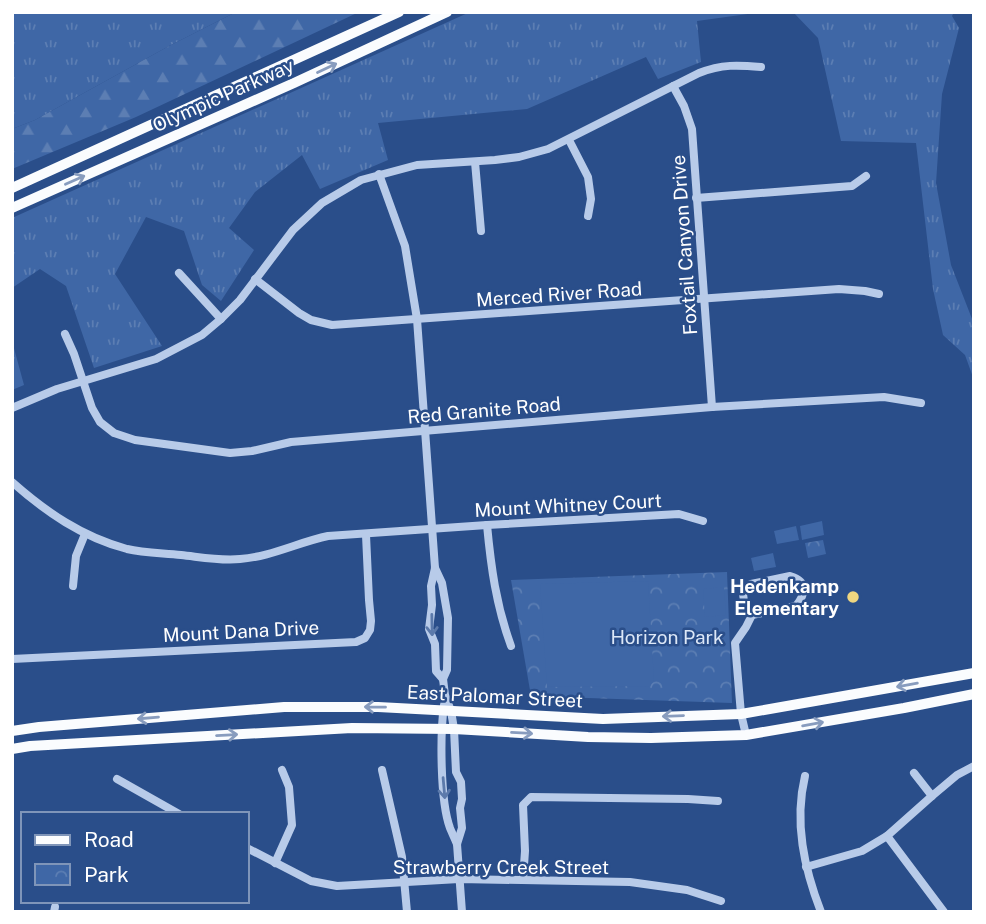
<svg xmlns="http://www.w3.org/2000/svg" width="986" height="924" font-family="'Public Sans',sans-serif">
<defs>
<pattern id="grass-tufts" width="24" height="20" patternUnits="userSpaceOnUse" patternTransform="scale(1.75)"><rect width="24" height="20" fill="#3f67a6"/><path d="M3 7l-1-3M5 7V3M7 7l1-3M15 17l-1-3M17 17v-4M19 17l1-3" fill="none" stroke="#5c7eb3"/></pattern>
<pattern id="forest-firs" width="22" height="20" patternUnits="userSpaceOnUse" patternTransform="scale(1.75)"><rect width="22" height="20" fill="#3f67a6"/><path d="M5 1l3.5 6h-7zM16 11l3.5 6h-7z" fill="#5c7eb3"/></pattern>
<pattern id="park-crowns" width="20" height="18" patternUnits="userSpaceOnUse" patternTransform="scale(1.75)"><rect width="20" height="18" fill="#3f67a6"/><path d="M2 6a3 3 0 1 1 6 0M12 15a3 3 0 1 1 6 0" fill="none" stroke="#5c7eb3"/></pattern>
</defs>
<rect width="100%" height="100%" fill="#2a4e8a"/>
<g fill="url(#grass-tufts)">
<path d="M12,12H236L169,46L35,120L12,129Z"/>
<path d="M470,12H762L697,21L701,62L658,79L646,57L527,109L378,123L388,160L320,189L302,155L255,192L229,228L254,250L221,301L202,285L184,231L146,217L115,274L162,346L94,368L66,286L40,269L12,288V218Z"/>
<path d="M793,12H954L952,16L959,28L942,94L936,183L951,265L974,324V380L965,355L943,335L933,289L916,143L841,141L818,38Z"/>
<path d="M12,341L24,385L12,390Z"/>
</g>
<path fill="url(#forest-firs)" d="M236,12H359L136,117L12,169V129L35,120L169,46Z"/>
<g fill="url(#park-crowns)">
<path d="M823,540L826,554L808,558L805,543Z"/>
<path d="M727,572L732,703L531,696L511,580Z"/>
</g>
<g fill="#3f67a6">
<path d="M822,521L824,535L802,540L800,526Z"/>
<path d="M796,526L799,540L777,544L774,531Z"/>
<path d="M773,553L776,567L754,571L751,558Z"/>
<path d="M648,581L654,680L650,686L547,687L540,584Z"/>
<path d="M724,587L726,615L705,617L703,589Z"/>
</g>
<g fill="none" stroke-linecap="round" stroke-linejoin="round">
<g stroke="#b8cbe9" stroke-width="8">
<path d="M673,86L684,106L692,129L712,407"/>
<path d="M569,140L588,177L591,199L588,216"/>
<path d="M475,162L481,231"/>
<path d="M379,174L405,246L417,319L435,568L431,586L432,605L429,629L435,644L436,671L443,679"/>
<path d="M696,198L852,186L866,176"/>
<path d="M179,273L221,319"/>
<path d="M255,279L299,313L311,320L332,325L839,289L865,291L879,294"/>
<path d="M65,334L74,354L92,408L100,422L114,433L135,440L230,453L252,451L291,442L712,407L884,397L921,403"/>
<path d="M12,408L57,389L156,359L202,335L221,319L240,300L293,230L322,203L361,180L417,165L495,160L519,157L548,149L699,73C722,64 738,65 761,67"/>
<path d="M12,482C46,512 82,537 127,549C144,553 163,553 181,555C200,557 220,561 240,559C270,557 299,542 328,536L487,525L679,514L703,521"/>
<path d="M487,525C491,567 496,605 511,646"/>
<path d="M435,568L442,583L448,618L447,670L443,679L445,695L451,711L454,729L456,772L461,782L462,799L460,808L462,828L457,844L462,912"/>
<path d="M790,576C809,582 806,593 796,606L752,615L745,608L743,594L751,584Z"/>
<path d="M73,586L76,556L85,534"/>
<path d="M12,659L356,642L365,638L370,630L371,621L369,600L366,535"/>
<path d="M444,705C440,734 440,801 450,828C452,833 455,839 457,844"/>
<path d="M746,735L741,714L735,643L746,627L752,615"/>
<path d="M382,770L402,857L407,912"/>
<path d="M914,773L932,796"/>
<path d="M805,776C794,822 804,868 821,912"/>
<path d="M117,779L179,814"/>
<path d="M887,836L944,912"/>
<path d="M247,848L311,881L337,886L459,879L630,882L687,890L721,901"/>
<path d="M275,863L292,825L289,787L282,770"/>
<path d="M806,867L862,851L887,836L932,796L957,775L974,766"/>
<path d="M523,880L525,851L523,805L531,797L688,799L718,801"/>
<path d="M54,912L55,907"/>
</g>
<g stroke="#fafcfe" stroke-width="10">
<path d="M12,188L399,12"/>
<path d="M12,208L294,83L447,12"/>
<path d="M12,731L39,727L284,707H378L603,719L741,714L974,673"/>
<path d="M12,749L30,746L352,728L454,729L588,737L651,738L746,735L904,708L974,694"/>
</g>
</g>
<defs><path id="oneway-shaft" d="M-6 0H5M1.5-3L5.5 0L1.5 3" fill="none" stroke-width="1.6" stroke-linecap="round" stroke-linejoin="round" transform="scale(1.75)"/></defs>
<g stroke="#889cbe">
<use href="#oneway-shaft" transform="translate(327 68) rotate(-25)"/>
<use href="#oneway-shaft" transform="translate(75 180) rotate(-24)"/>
<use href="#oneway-shaft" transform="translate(907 685) rotate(170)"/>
<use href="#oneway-shaft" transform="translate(375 707) rotate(-179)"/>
<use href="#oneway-shaft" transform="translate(673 716) rotate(178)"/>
<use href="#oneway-shaft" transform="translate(148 718) rotate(175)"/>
<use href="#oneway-shaft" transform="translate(813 724) rotate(-10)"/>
<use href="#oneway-shaft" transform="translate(522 733) rotate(3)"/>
<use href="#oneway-shaft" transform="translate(227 735) rotate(-3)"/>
</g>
<g stroke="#5c7aab">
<use href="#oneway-shaft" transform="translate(432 625) rotate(89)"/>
<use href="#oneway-shaft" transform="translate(444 788) rotate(85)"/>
</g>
<circle fill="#efd680" stroke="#2a4e8a" stroke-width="2.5" cx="853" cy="597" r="7"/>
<g text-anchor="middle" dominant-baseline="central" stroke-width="5" stroke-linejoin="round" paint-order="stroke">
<g font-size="19" fill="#fff" stroke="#2a4e8a">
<text transform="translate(223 95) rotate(-24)">Olympic Parkway</text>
<text transform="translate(684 245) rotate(-94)">Foxtail Canyon Drive</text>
<text transform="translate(559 294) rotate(-4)">Merced River Road</text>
<text transform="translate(484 410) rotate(-5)">Red Granite Road</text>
<text transform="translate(568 505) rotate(-3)">Mount Whitney Court</text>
<text transform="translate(241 631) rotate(-3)">Mount Dana Drive</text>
<text transform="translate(495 696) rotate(3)">East Palomar Street</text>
<text x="501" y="867">Strawberry Creek Street</text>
</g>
<g font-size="19" font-weight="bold" fill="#fff" stroke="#2a4e8a" text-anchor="end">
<text x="839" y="586">Hedenkamp<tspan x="839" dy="22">Elementary</tspan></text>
</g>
<g font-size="19" fill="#dce7f7" stroke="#2a4e8a">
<text x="667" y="637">Horizon Park</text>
</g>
</g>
<rect width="986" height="924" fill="none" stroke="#ffffff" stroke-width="28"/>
<rect x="21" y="812" width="228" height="91" fill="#2a4e8a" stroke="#7f95b9" stroke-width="2"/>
<rect x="35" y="835" width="35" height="10" fill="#fafcfe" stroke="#7f95b9" stroke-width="2"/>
<text x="84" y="847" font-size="21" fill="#ffffff">Road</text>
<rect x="35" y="864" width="35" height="21" fill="url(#park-crowns)" stroke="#7f95b9" stroke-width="2"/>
<text x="84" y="882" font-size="21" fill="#ffffff">Park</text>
</svg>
